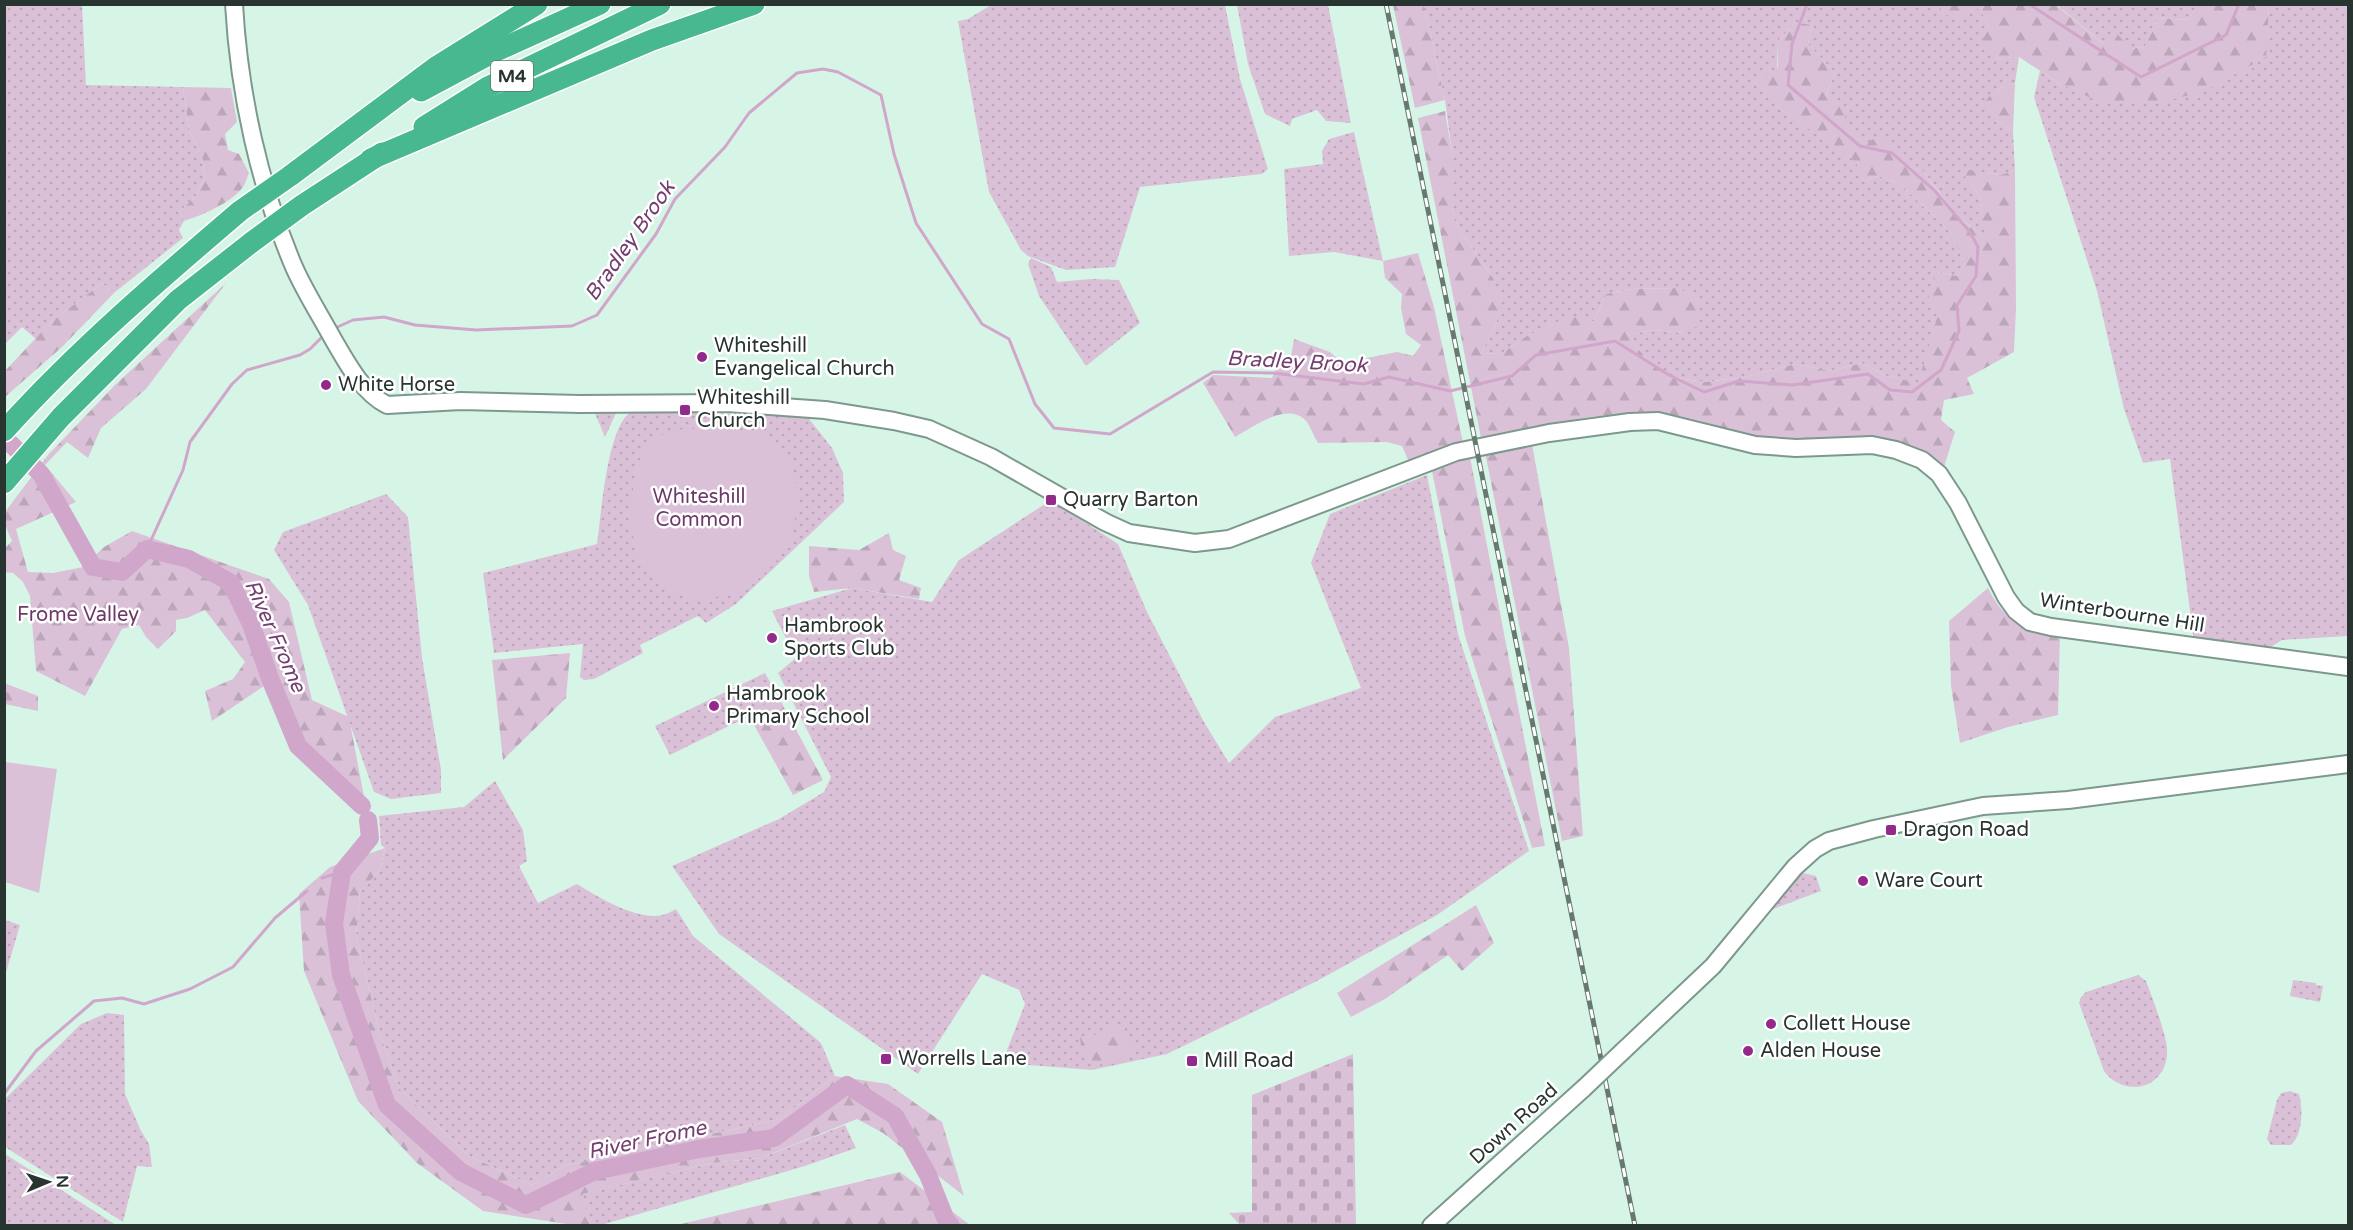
<svg xmlns="http://www.w3.org/2000/svg" width="2353" height="1230" font-family="'Varela Round',sans-serif">
<defs>
<pattern id="grass-dots" width="8" height="8" patternUnits="userSpaceOnUse" patternTransform="scale(1.5)"><rect width="8" height="8" fill="#dbc1d7"/><path d="M2 2h.1M6 6h.1" fill="none" stroke="#bca6b9" stroke-width="1.8" stroke-linecap="round"/></pattern>
<pattern id="forest-firs" width="22" height="20" patternUnits="userSpaceOnUse" patternTransform="scale(1.5)"><rect width="22" height="20" fill="#dbc1d7"/><path d="M5 1l3.5 6h-7zM16 11l3.5 6h-7z" fill="#bca6b9"/></pattern>
<pattern id="cemetery-stones" width="16" height="16" patternUnits="userSpaceOnUse" patternTransform="scale(1.5)"><rect width="16" height="16" fill="#dbc1d7"/><path d="M2 7V4a2 2 0 0 1 4 0v3zM10 15v-3a2 2 0 0 1 4 0v3z" fill="#bca6b9"/></pattern>
</defs>
<rect width="100%" height="100%" fill="#d7f5e7"/>
<g fill="url(#grass-dots)">
<path d="M1939,4L1944,15L1980,7L1988,27L1995,59L2019,57L2015,83L1996,90V120L2013,131L2015,170L2001,175L1961,170L1979,196L1986,238L1958,217L1923,171L1900,164L1865,144L1844,125L1826,96L1835,73L1808,44L1812,25L1795,22L1778,41L1776,106L1856,161L1864,181L1879,176L1900,184L1950,232L1965,263L1957,276L1938,272V314L1919,384L1887,376L1862,363L1830,371L1795,364L1745,377L1705,382L1670,377L1645,357L1627,335L1653,330L1684,333L1676,288L1632,289L1606,294L1594,321L1528,335L1501,354L1481,353L1497,322L1493,278L1461,232L1452,209V153L1445,100L1424,5Z"/>
<path d="M5,5H82L86,85L183,87L189,130L202,156L205,177L195,197L179,212L184,221L179,230L183,238L114,293L102,283L50,323L36,339L22,327L5,344Z"/>
<path d="M991,5H1225L1240,79L1268,169L1262,174L1140,187L1115,267L1066,270L1028,256L1021,250L989,192L958,21L968,19Z"/>
<path d="M1237,5H1328L1351,123L1326,121L1317,110L1292,119L1290,126L1265,114L1248,64Z"/>
<path d="M2057,5H2197L2189,20L2158,18L2145,46L2132,49L2106,46Z"/>
<path d="M2269,5H2348V636L2282,640L2266,650L2194,641L2170,459L2143,463L2124,409L2097,291L2034,97L2040,71L2060,84L2265,57Z"/>
<path d="M1354,132L1383,261L1334,252L1289,256L1284,169L1323,164L1322,151L1329,139Z"/>
<path d="M1031,258L1051,267L1057,282L1092,279L1119,280L1140,323L1086,366L1039,296L1028,264Z"/>
<path d="M594,411H617L605,437Z"/>
<path d="M631,412L806,415L832,448L843,473L844,502L736,604L706,623L698,616L640,645L643,653L594,679L584,680L580,677L583,644L494,653L483,573L597,544C601,516 607,426 631,412Z"/>
<path d="M1427,475L1458,634L1529,851L1437,915L1315,982L1167,1054L1092,1070L1002,1063L1025,1004L1019,990L982,974L918,1074L719,934L672,866L779,819L824,792L831,777L778,673L796,658L772,611L852,588L932,602L959,560L1051,500L1118,544L1147,612L1204,722L1229,763L1275,717L1361,688L1311,563L1330,514Z"/>
<path d="M386,494L408,517L422,658L441,770V793L391,799L374,792L308,605L274,550L283,532Z"/>
<path d="M765,673L778,696L749,716L670,755L655,726Z"/>
<path d="M495,781L523,830L527,861L519,866L538,903L577,884C598,897 637,921 663,915C667,914 672,911 676,909L693,936L821,1043L835,1076L780,1119L564,1166L532,1185L469,1156L399,1088L380,1034L356,936L360,892L380,870L385,848L381,845L379,816L464,807Z"/>
<path d="M1803,873L1816,876L1821,891L1768,911L1793,878Z"/>
<path d="M5,920L20,925L5,976L4,920Z"/>
<path d="M2138,975L2146,981C2152,997 2166,1033 2167,1048C2169,1068 2156,1086 2136,1087C2122,1087 2111,1081 2104,1071L2079,1003L2081,997L2086,992Z"/>
<path d="M2293,980L2316,983V985L2323,986L2320,1002L2290,996Z"/>
<path d="M107,1013L124,1015L125,1094L141,1131L149,1144L152,1167L137,1166L123,1222L5,1147V1099L81,1024Z"/>
<path d="M2290,1091L2299,1094C2303,1109 2303,1134 2291,1145H2271L2267,1139L2277,1100L2281,1093Z"/>
<path d="M845,1125L856,1148L805,1166L601,1225H590L581,1194L712,1163L761,1158Z"/>
<path d="M5,1154L116,1225H5Z"/>
</g>
<g fill="url(#forest-firs)">
<path d="M1393,5H1424L1445,100L1415,108Z"/>
<path d="M1939,5H2056L2106,46L2115,32L2132,49L2145,46L2158,18L2189,20L2197,5H2269L2266,57L2205,91L2159,103L2098,101L2060,84L2019,57L1995,59L1980,46L1988,27L1980,8L1963,17L1944,15Z"/>
<path d="M1795,22L1812,25L1808,44L1835,73L1826,96L1845,108V125L1865,143L1878,137L1897,150L1900,164L1923,171L1957,217L1985,237L1979,196L1960,169L2001,175L2015,170L2016,308L2014,352L1967,378L1974,394L1944,400L1941,420L1955,432L1944,467C1882,420 1845,445 1777,440C1736,437 1699,416 1657,413C1604,410 1534,427 1481,438L1418,118L1445,111L1452,153V209L1461,232L1493,278L1499,299L1497,322L1481,353L1501,354L1528,335L1570,316L1594,321L1606,294L1632,289L1676,288L1699,297L1696,327L1684,333L1653,330L1627,335L1645,357L1670,377L1705,382L1745,377L1795,364L1830,371L1862,363L1887,376L1918,383L1938,314L1928,299L1937,272L1957,276L1965,263L1950,232L1900,184L1879,176L1864,181L1855,161L1776,106L1756,81L1778,67V41Z"/>
<path d="M2015,83L2013,131L1996,120L1984,102L1996,90Z"/>
<path d="M183,87L231,88L237,122L225,134L228,150L239,154L249,173C247,177 246,183 243,187C231,203 203,215 184,221L179,212L195,197L205,177L202,156L189,130Z"/>
<path d="M1418,253L1434,307L1463,443L1409,462L1402,446L1387,442L1318,443C1314,437 1311,428 1307,422C1288,400 1254,427 1235,437L1203,383L1213,375L1272,378L1277,366L1291,357L1294,339L1330,352L1342,363L1397,352L1413,356L1421,345L1406,334L1401,308L1402,294L1385,278L1383,261Z"/>
<path d="M102,283L114,293L62,347L5,397V371L50,323Z"/>
<path d="M226,283L146,389L101,428L88,458L67,442L45,465L76,502L16,529L28,572L53,573L83,567L104,547L132,531L269,579L289,602L312,700L349,717L364,797L297,738L273,680L212,721L205,691L233,679L245,662L205,610L187,618L176,620V631L158,649L146,637L139,625L122,629L85,696L36,671L30,596L23,582L13,573L5,572V548L12,541L5,525V512L48,455L116,384Z"/>
<path d="M1532,444L1569,648L1583,836L1562,841L1485,452Z"/>
<path d="M1470,457L1545,846L1532,848L1465,636L1432,471Z"/>
<path d="M889,533L893,550L906,556L899,580L921,588L919,599L852,588L814,592L809,576V546L859,550Z"/>
<path d="M1988,588C2005,622 2023,630 2060,635L2058,715L2008,727L1960,743L1951,686L1949,621Z"/>
<path d="M570,653L566,698L503,760L492,660Z"/>
<path d="M4,683L38,696V711L5,704Z"/>
<path d="M778,696L823,780L793,795L749,716Z"/>
<path d="M385,848L380,870L360,892L356,936L380,1034L399,1088L469,1156L532,1185L564,1166L780,1119L835,1076L888,1084L942,1122L964,1196L883,1133L857,1119L761,1158L712,1163L582,1194L590,1225H573L483,1211L417,1163L358,1101L304,971L299,894L330,867Z"/>
<path d="M1476,905L1494,943L1462,971L1448,955L1385,999L1351,1017L1337,993Z"/>
<path d="M1113,1023L1126,1026L1133,1048L1116,1063L1094,1065L1082,1054L1080,1037L1110,1033Z"/>
<path d="M900,1172L970,1225H677Z"/>
</g>
<path fill="url(#cemetery-stones)" d="M1353,1054L1356,1225H1240L1229,1213L1252,1212V1095Z"/>
<g fill="#dbc1d7">
<path d="M716,428L761,434L780,445L792,466L799,498L791,539L775,563L752,585L730,595L696,600L669,590L654,580L637,554L629,518L635,475L644,447L665,433L683,429Z"/>
<path d="M5,762L57,769L39,893L5,882Z"/>
</g>
<g fill="none" stroke-linecap="round" stroke-linejoin="round">
<g stroke="#d0a6ca" stroke-width="3">
<path d="M2029,4L2141,77L2226,35L2239,4"/>
<path d="M333,329L353,320L384,317L415,325L476,330L572,326L597,315L656,234L675,199L725,147L749,113L797,73L823,69L838,72L881,95L894,154L916,223L982,324L1009,339L1035,404L1054,428L1110,434L1213,372L1273,373L1364,384L1389,377L1450,391L1512,376L1536,355L1615,341L1669,375L1704,392L1739,381L1792,385L1868,374L1890,390L1912,392L1941,370L1959,331L1957,305L1976,276L1978,247L1970,232L1935,191L1892,153L1860,146L1788,85L1792,44L1807,4"/>
<path d="M147,549L183,470L190,442L232,384L247,370L300,355L310,349L325,334"/>
<path d="M322,878L342,872"/>
<path d="M4,1094L36,1051L94,1001L122,998L144,1004L190,989L233,967L275,918L307,891"/>
</g>
<g stroke="#d0a6ca" stroke-width="18">
<path d="M4,437L41,474L93,567L122,572L147,549L189,559L231,583L251,624L271,681L298,746L362,806"/>
<path d="M368,820L370,838L342,872L334,923L341,975L387,1105L461,1172L526,1205L595,1171L699,1149L774,1138L847,1085L895,1116L928,1175L946,1220L951,1226"/>
</g>
<defs>
<g id="secondary">
<path d="M234,4C239,93 259,185 294,267C305,292 320,315 333,339C347,363 362,392 387,405L461,401L580,404L727,403L825,410L894,421L929,429L991,457L1105,522L1129,533L1195,543L1229,539L1456,452L1549,433L1630,422L1658,421L1755,445L1796,448L1872,445L1896,450L1922,460L1939,474L1958,503L2006,597L2016,611L2030,622L2051,627L2348,667"/>
<path d="M1623,1051L1713,966L1795,867L1815,849L1829,841L1874,829L1983,806L2068,800L2348,764"/>
<path d="M1431,1226L1584,1088"/>
</g>
<g id="highway">
<path d="M421,91L494,52L600,4"/>
<path d="M424,127L488,87L660,4"/>
<path d="M371,159L652,40L754,4"/>
<path d="M290,176L436,67L537,4"/>
<path d="M301,206L382,153"/>
<path d="M4,431C76,351 158,281 240,211"/>
<path d="M4,483L61,417L178,300L252,242"/>
</g>
</defs>
<use href="#secondary" stroke="#7d988c" stroke-width="20"/>
<use href="#highway" stroke="#fff" stroke-width="24"/>
<use href="#secondary" stroke="#fff" stroke-width="16"/>
<use href="#highway" stroke="#48b890" stroke-width="21"/>
<defs>
<path id="rail" d="M1386,4L1635,1226"/>
</defs>
<use href="#rail" stroke="#667970" stroke-width="5"/>
<use href="#rail" stroke="#fff" stroke-width="3" stroke-dasharray="9" stroke-linecap="butt"/>
<defs>
<path id="secondary-bridge" d="M1584,1088L1623,1051"/>
<g id="highway-bridge">
<path d="M240,211L290,176"/>
<path d="M252,242L301,206"/>
</g>
</defs>
<use href="#secondary-bridge" stroke="#7d988c" stroke-width="20" stroke-linecap="butt"/>
<use href="#highway-bridge" stroke="#fff" stroke-width="24" stroke-linecap="butt"/>
<use href="#secondary-bridge" stroke="#fff" stroke-width="16"/>
<use href="#highway-bridge" stroke="#48b890" stroke-width="21"/>
</g>
<g fill="#94298c" stroke="#fff" stroke-width="2">
<circle cx="702" cy="357" r="6"/>
<circle cx="326" cy="385" r="6"/>
<rect x="679" y="404" width="12" height="12" rx="3"/>
<rect x="1045" y="494" width="12" height="12" rx="3"/>
<circle cx="772" cy="638" r="6"/>
<circle cx="714" cy="706" r="6"/>
<rect x="1885" y="824" width="12" height="12" rx="3"/>
<circle cx="1863" cy="881" r="6"/>
<circle cx="1771" cy="1024" r="6"/>
<circle cx="1748" cy="1051" r="6"/>
<rect x="880" y="1053" width="12" height="12" rx="3"/>
<rect x="1186" y="1055" width="12" height="12" rx="3"/>
</g>
<g text-anchor="middle" dominant-baseline="central" stroke-width="5" stroke-linejoin="round" paint-order="stroke">
<rect fill="#fff" stroke="#68716d" stroke-width="1.5" x="491" y="61" width="42" height="30" rx="4.5"/>
<g font-size="18" font-weight="bold" fill="#28342f">
<text x="512" y="76">M4</text>
</g>
<g font-size="20" fill="#28342f" stroke="#fff" text-anchor="start">
<text x="714" y="346">Whiteshill<tspan x="714" dy="23">Evangelical Church</tspan></text>
<text x="338" y="385">White Horse</text>
<text x="697" y="398">Whiteshill<tspan x="697" dy="23">Church</tspan></text>
<text x="1063" y="500">Quarry Barton</text>
<text x="784" y="626">Hambrook<tspan x="784" dy="23">Sports Club</tspan></text>
<text x="726" y="694">Hambrook<tspan x="726" dy="23">Primary School</tspan></text>
<text x="1903" y="830">Dragon Road</text>
<text x="1875" y="881">Ware Court</text>
<text x="1783" y="1024">Collett House</text>
<text x="1760" y="1051">Alden House</text>
<text x="898" y="1059">Worrells Lane</text>
<text x="1204" y="1061">Mill Road</text>
</g>
<g font-size="20" fill="#6e3968" stroke="#fff">
<text x="699" y="497">Whiteshill<tspan x="699" dy="23">Common</tspan></text>
<text x="78" y="615">Frome Valley</text>
</g>
<g font-size="20" fill="#28342f" stroke="#fff">
<text transform="translate(2122 613) rotate(9)">Winterbourne Hill</text>
<text transform="translate(1514 1124) rotate(-42)">Down Road</text>
</g>
<g font-size="21" font-style="italic" fill="#743f6f" stroke="#fff">
<text transform="translate(630 241) rotate(-55)">Bradley Brook</text>
<text transform="translate(1297 362) rotate(3)">Bradley Brook</text>
<text transform="translate(275 636) rotate(66)">River Frome</text>
<text transform="translate(647 1140) rotate(-12)">River Frome</text>
</g>
</g>
<rect width="2353" height="1230" fill="none" stroke="#28342f" stroke-width="12"/>
<g transform="translate(48 1182) rotate(88)" stroke="#ffffff" stroke-width="4.5" paint-order="stroke">
<path d="M0-4.5L10 22L0 15L-10 22Z" fill="#28342f"/>
<text y="-9" font-size="16" font-weight="bold" text-anchor="middle" fill="#28342f">N</text>
</g>
</svg>
